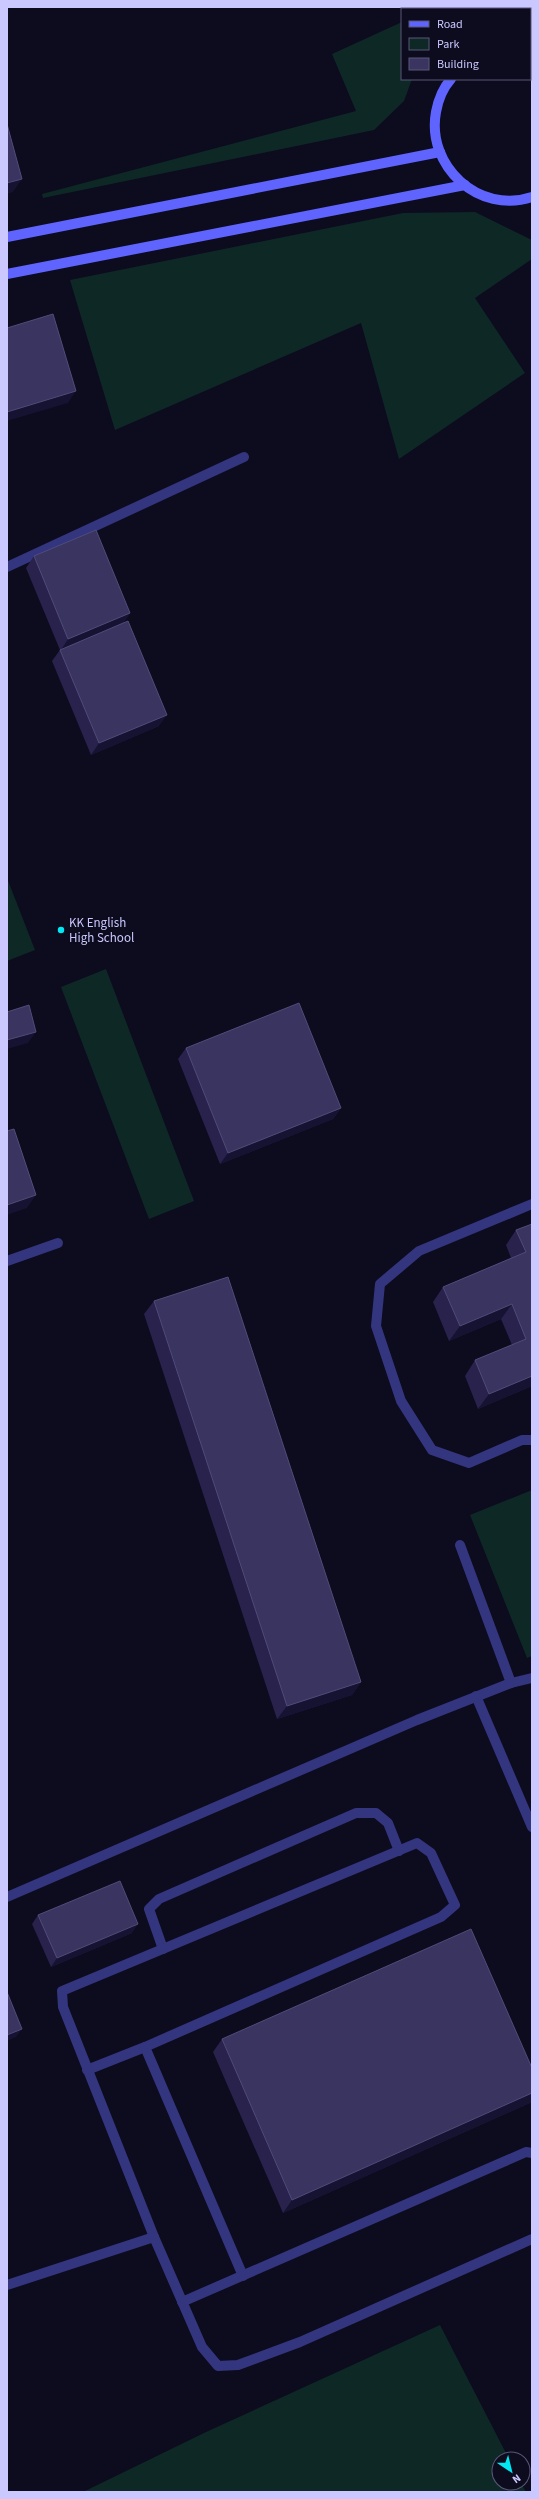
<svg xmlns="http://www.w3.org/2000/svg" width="539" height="2499" font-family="'Source Sans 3',sans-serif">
<rect width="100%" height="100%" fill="#0d0b1e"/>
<g fill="#0e2826">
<path d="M477,7H532V21L530,23V9H478Z"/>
<path d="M402,22V79H412L404,101L374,130L43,198L42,194L356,111L332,54Z"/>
<path d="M475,212L532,240V259L475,298L525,373L399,459L361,323L115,430L70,280L403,213Z"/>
<path d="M7,878L35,950L7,961Z"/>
<path d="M106,969L194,1201L149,1219L61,987Z"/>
<path d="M532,1490V1656L527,1658L470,1515Z"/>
<path d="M440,2325L509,2459H499V2483H521L526,2492H83L206,2432Z"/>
</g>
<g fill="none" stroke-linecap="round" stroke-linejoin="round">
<g stroke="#34357f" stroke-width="10">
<path d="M7,1261L58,1243"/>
<path d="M163,1949L149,1909L159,1899L356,1813H376L388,1823L399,1851"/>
<path d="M87,2070L145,2047"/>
<path d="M154,2237L63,2007L62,1991L417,1843L431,1853L455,1905L441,1917L145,2047L243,2276"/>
<path d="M7,2285L154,2237L202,2347L218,2366L238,2365L300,2342L532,2239"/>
<path d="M182,2302L526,2152L532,2153"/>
</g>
<g stroke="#34357f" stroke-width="10">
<path d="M7,567L244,457"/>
<path d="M532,1204L419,1251L380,1284L376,1326L401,1401L432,1450L469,1463L522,1440H532"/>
<path d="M460,1545L511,1683"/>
<path d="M476,1696L532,1827"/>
<path d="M7,1897L417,1720L511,1683L532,1678"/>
</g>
<g stroke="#5f64ff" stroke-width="10">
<path d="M530,53H532"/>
<path d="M451,79C443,88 438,101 436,112C426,166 479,215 532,197"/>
<path d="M7,237L440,152"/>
<path d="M7,274L465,185"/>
</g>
</g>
<g fill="#28224d">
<path d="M34,556L130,613L123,623L159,726L91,755L52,661L60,650L26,568Z"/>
<path d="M186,1048L341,1108L333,1119L220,1164L178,1059Z"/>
<path d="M532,1224V1386L478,1409L465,1376L475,1360L512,1345L501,1319L449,1341L433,1302L443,1287L511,1258L506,1245L516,1230Z"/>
<path d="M154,1301L361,1682L352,1695L277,1719L144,1314Z"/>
<path d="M38,1915L132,1933L51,1967L32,1924Z"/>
<path d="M222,2039L532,2068V2102L283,2213L213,2052Z"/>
</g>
<g fill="#161232">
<path d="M22,179L13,192L7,194V183Z"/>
<path d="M76,391L68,403L7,421V412Z"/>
<path d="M130,613L122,624L61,650L68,639Z"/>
<path d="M167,715L159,726L91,755L99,743Z"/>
<path d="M36,1032L28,1043L7,1049V1040Z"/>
<path d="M341,1108L333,1119L220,1164L228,1153Z"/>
<path d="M36,1195L27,1208L7,1215V1205Z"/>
<path d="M512,1304L501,1319L449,1341L460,1326Z"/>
<path d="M532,1376V1386L478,1409L489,1394Z"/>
<path d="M361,1682L352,1695L277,1719L287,1706Z"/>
<path d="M138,1924L132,1933L51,1967L57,1958Z"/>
<path d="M22,2029L16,2037L7,2041V2035Z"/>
<path d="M532,2093V2102L283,2213L292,2200Z"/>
</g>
<g fill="#3a3460" stroke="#504b79">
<path d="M7,124L22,179L7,183Z"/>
<path d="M53,314L76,391L7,412V328Z"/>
<path d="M96,530L130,613L68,639L34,556Z"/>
<path d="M128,621L167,715L99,743L60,650Z"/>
<path d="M299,1003L341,1108L228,1153L186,1048Z"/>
<path d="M29,1005L36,1032L7,1040V1012Z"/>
<path d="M14,1129L36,1195L7,1205V1131Z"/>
<path d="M532,1224V1376L489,1394L475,1360L526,1339L512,1304L460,1326L443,1287L526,1252L516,1230Z"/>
<path d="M228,1277L361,1682L287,1706L154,1301Z"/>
<path d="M120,1881L138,1924L57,1958L38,1915Z"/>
<path d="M471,1929L532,2068V2093L292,2200L222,2039Z"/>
<path d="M7,1992L22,2029L7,2035Z"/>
</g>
<circle fill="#00e8f3" stroke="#0d0b1e" stroke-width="1.5" cx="61" cy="930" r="4"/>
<g text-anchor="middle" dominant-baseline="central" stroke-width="4" stroke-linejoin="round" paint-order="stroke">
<g font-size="13" fill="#cbc8ff" stroke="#0d0b1e" text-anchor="start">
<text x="69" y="923">KK English<tspan x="69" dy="15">High School</tspan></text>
</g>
</g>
<rect width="539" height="2499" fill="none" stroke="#cbc8ff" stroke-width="16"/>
<rect x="401" y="8" width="130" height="72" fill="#0d0b1e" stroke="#595778"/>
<rect x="409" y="21" width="20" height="6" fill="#5f64ff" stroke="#595778"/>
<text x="437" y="28" font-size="12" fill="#cbc8ff">Road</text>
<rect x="409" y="38" width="20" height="12" fill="#0e2826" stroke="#595778"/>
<text x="437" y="48" font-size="12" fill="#cbc8ff">Park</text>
<rect x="409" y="58" width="20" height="12" fill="#3a3460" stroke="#595778"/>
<text x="437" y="68" font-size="12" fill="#cbc8ff">Building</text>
<g transform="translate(511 2471) rotate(145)"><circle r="19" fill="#0d0b1e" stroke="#595778"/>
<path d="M0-3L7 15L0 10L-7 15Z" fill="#00e8f3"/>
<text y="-6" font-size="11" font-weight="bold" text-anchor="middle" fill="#cbc8ff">N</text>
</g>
</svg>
